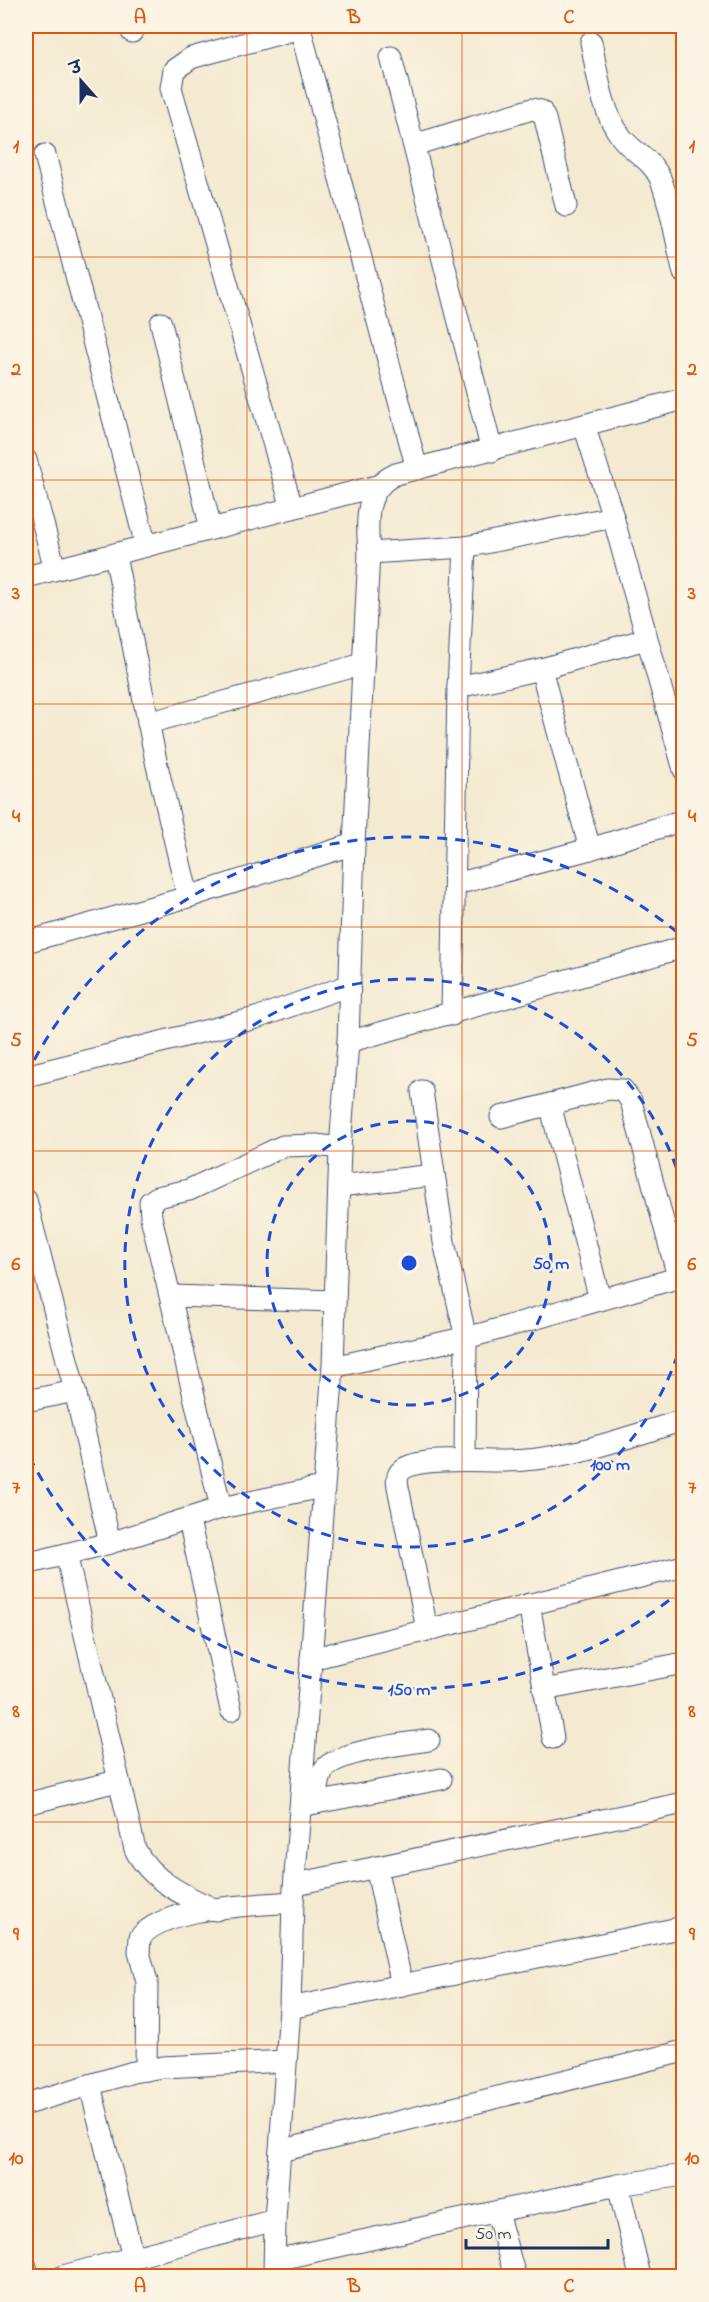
<svg xmlns="http://www.w3.org/2000/svg" width="709" height="2302" font-family="'Indie Flower','Playpen Sans Deva',sans-serif">
<rect width="100%" height="100%" fill="#fcf5e5"/>
<filter id="ink" filterUnits="userSpaceOnUse"><feTurbulence type="fractalNoise" baseFrequency=".0167" numOctaves="2"/><feDisplacementMap in="SourceGraphic" scale="12" xChannelSelector="R" yChannelSelector="G"/><feConvolveMatrix kernelMatrix="1 2 1 2 8 2 1 2 1" color-interpolation-filters="sRGB"/></filter>
<filter id="wash" filterUnits="userSpaceOnUse"><feTurbulence type="fractalNoise" baseFrequency=".008" numOctaves="4" result="noise"/><feDisplacementMap in="SourceGraphic" scale="24" xChannelSelector="R" yChannelSelector="G"/><feGaussianBlur stdDeviation="1.35" result="paint"/><feColorMatrix in="noise" values="0 0 0 0 0 0 0 0 0 0 0 0 0 0 0 0 0 1.4 0 .05"/><feComposite in="paint" operator="in"/></filter>
<g filter="url(#wash)">
<rect width="100%" height="100%" fill="#f4ead1"/>
</g>
<g filter="url(#ink)">
<g fill="none" stroke-linecap="round" stroke-linejoin="round">
<defs>
<g id="minor">
<path d="M303,26L300,28L417,469"/>
<path d="M132,32L136,26"/>
<path d="M591,42C598,75 601,111 622,138C634,153 652,160 660,178C671,203 677,246 684,273"/>
<path d="M391,57L492,451"/>
<path d="M414,145L532,109L541,111L545,119L566,206"/>
<path d="M45,155L146,546"/>
<path d="M161,323L211,529"/>
<path d="M584,425L613,517L684,770"/>
<path d="M26,460L55,569"/>
<path d="M292,508L171,88L174,70L191,58L300,28"/>
<path d="M369,553L465,547L613,517"/>
<path d="M115,555L156,761L188,897"/>
<path d="M26,577L377,486"/>
<path d="M541,669L590,849"/>
<path d="M458,687L541,669L646,639"/>
<path d="M148,723L363,664"/>
<path d="M456,884L590,849L684,820"/>
<path d="M26,942L188,897L354,844"/>
<path d="M452,1015L458,687L465,547"/>
<path d="M348,1042L684,947"/>
<path d="M26,1076L256,1018L350,985"/>
<path d="M422,1091L444,1242L466,1338L465,1459"/>
<path d="M550,1104L600,1300"/>
<path d="M501,1117L608,1089L623,1090L631,1101L678,1277"/>
<path d="M339,1186L434,1175"/>
<path d="M26,1200L75,1391L110,1543"/>
<path d="M171,1296L335,1301"/>
<path d="M333,1367L481,1334L684,1276"/>
<path d="M26,1401L75,1391"/>
<path d="M221,1508L151,1217L150,1202L157,1197L189,1190L283,1146L316,1145L340,1148"/>
<path d="M189,1520L231,1710"/>
<path d="M66,1554L135,1849C151,1881 185,1896 216,1910"/>
<path d="M26,1564L110,1543L221,1508L322,1487"/>
<path d="M529,1604L553,1738"/>
<path d="M427,1629L398,1487C397,1481 396,1475 402,1470C417,1457 476,1461 496,1461C561,1463 623,1438 684,1420"/>
<path d="M311,1659L684,1566"/>
<path d="M544,1690L684,1663"/>
<path d="M316,1803C318,1792 318,1780 323,1771C334,1751 406,1744 429,1740"/>
<path d="M26,1804L117,1781"/>
<path d="M305,1805L441,1779"/>
<path d="M376,1867L402,1985"/>
<path d="M296,1884L684,1803"/>
<path d="M290,2008L684,1927"/>
<path d="M146,2070L147,1982L139,1952L140,1937C168,1905 252,1906 293,1902"/>
<path d="M90,2085L133,2258"/>
<path d="M26,2104L133,2072L163,2067L286,2061"/>
<path d="M280,2151L684,2051"/>
<path d="M618,2185L640,2276"/>
<path d="M497,2213L515,2276"/>
<path d="M275,2260L618,2185L684,2175"/>
<path d="M26,2267L28,2276"/>
<path d="M63,2276L275,2220"/>
<path d="M274,2276L275,2220L290,2008L293,1902L333,1367L340,1148L348,1042L354,844L369,553C367,522 363,489 396,474L684,399"/>
</g>
</defs>
<use href="#minor" stroke="#3c4b6f" stroke-width="23"/>
<use href="#minor" stroke="#fff" stroke-width="21"/>
</g>
</g>
<path fill="none" stroke="#de5710" stroke-width="1.5" stroke-opacity="0.55" d="M247,26V2276M462,26V2276M26,257H684M26,480H684M26,704H684M26,927H684M26,1151H684M26,1375H684M26,1598H684M26,1822H684M26,2045H684"/>
<g fill="none" stroke="#1d4ed8" stroke-width="3" stroke-dasharray="10 8">
<circle cx="409" cy="1263" r="142"/>
<path d="M683 1337A284 284 0 1 1 683 1189"/>
<path d="M683 1589A426 426 0 0 1 26 1450M26 1076A426 426 0 0 1 683 937"/>
</g>
<circle cx="409" cy="1263" r="9" fill="#1d4ed8" stroke="#fcf5e5" stroke-width="3"/>
<g font-size="18" text-anchor="middle" font-weight="bold" fill="#1d4ed8" stroke="#fcf5e5" stroke-width="5" stroke-linejoin="round" paint-order="stroke">
<text x="551" y="1269">50 m</text>
<text x="610" y="1470">100 m</text>
<text x="409" y="1695">150 m</text>
</g>
<rect width="709" height="2302" fill="none" stroke="#fcf5e5" stroke-width="66"/>
<g transform="translate(81 81) rotate(339)" stroke="#fcf5e5" stroke-width="4.5" paint-order="stroke">
<path d="M0-4.5L10 22L0 15L-10 22Z" fill="#1b2f5e"/>
<text y="-9" font-size="16" font-weight="bold" text-anchor="middle" fill="#1b2f5e">उ</text>
</g>
<path d="M466 2239v9h142v-9" fill="none" stroke="#1b2f5e" stroke-width="3"/>
<text x="475" y="2239" font-size="18" fill="#1b2f5e" stroke="#fcf5e5" stroke-width="4.5" paint-order="stroke">50 m</text>
<rect x="33" y="33" width="643" height="2236" fill="none" stroke="#de5710" stroke-width="2"/>
<g font-size="20" text-anchor="middle" font-weight="bold" fill="#de5710">
<text x="140" y="23">A</text>
<text x="354" y="23">B</text>
<text x="569" y="23">C</text>
<text x="16" y="152">1</text>
<text x="692" y="152">1</text>
<text x="16" y="375">2</text>
<text x="692" y="375">2</text>
<text x="16" y="599">3</text>
<text x="692" y="599">3</text>
<text x="16" y="822">4</text>
<text x="692" y="822">4</text>
<text x="16" y="1046">5</text>
<text x="692" y="1046">5</text>
<text x="16" y="1270">6</text>
<text x="692" y="1270">6</text>
<text x="16" y="1493">7</text>
<text x="692" y="1493">7</text>
<text x="16" y="1717">8</text>
<text x="692" y="1717">8</text>
<text x="16" y="1940">9</text>
<text x="692" y="1940">9</text>
<text x="16" y="2164">10</text>
<text x="692" y="2164">10</text>
<text x="140" y="2292">A</text>
<text x="354" y="2292">B</text>
<text x="569" y="2292">C</text>
</g>
</svg>
